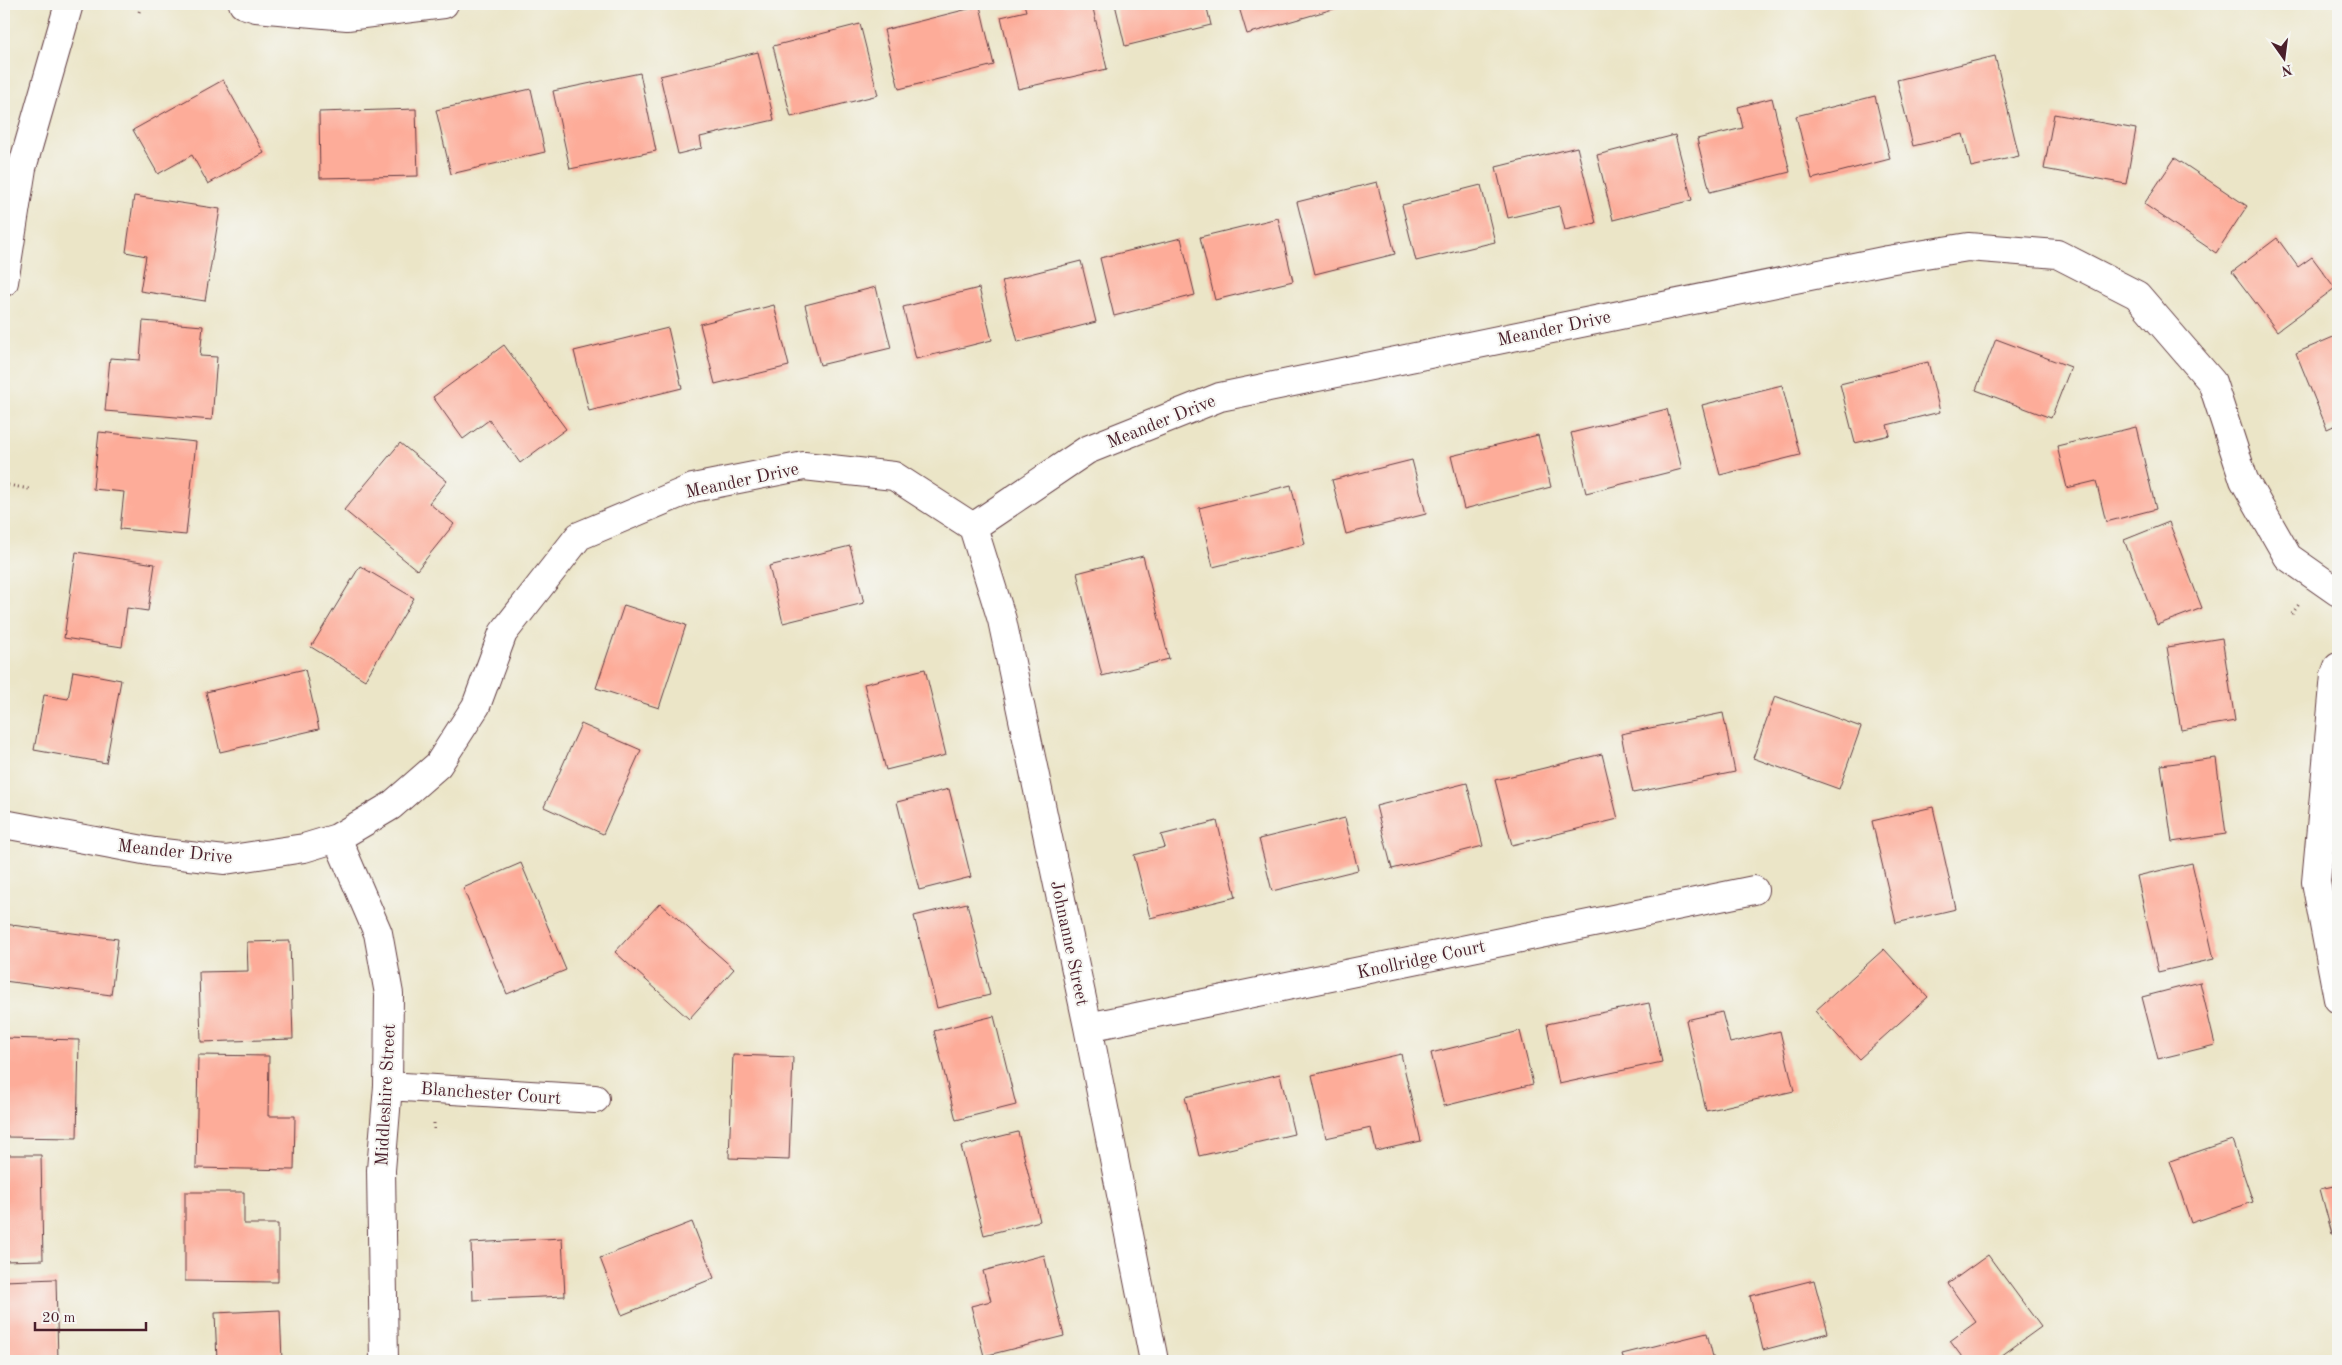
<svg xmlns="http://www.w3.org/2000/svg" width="2342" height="1365" font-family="'Old Standard TT',serif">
<rect width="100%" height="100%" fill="#f6f6f2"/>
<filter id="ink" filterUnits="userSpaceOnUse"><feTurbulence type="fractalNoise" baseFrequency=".02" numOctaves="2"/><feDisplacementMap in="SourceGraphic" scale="10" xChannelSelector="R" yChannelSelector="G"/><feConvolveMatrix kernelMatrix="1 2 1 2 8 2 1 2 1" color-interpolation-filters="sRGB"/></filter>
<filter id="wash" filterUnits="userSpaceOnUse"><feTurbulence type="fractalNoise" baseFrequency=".0096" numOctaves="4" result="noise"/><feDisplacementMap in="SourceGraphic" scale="20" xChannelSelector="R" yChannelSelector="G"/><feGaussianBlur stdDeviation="1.12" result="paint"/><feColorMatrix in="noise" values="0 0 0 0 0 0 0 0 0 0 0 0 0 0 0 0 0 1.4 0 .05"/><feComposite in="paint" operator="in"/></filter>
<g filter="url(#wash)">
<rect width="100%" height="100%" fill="#ebe5c7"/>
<g id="blocks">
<!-- building -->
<path fill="#fdac99" d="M1024 4H1092L1107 69 1018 89 1001 17 1026 11Z
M1115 4H1206L1211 25 1125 46Z
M1238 4H1339L1340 7 1247 34Z
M980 6 994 65 899 89 884 30Z
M860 24 878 95 791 117 773 46Z
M758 52 774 120 700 137 702 148 678 154 660 76Z
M1995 56 2019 156 1971 167 1963 134 1913 146 1897 80Z
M640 73 656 151 570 169 553 91Z
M223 80 264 153 208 184 192 155 158 174 133 130Z
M531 89 545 152 451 174 436 110Z
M1875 96 1890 159 1812 179 1796 116Z
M1772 98 1790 172 1710 192 1697 139 1743 128 1738 107Z
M416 109 418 176 320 178 319 112Z
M2054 114 2136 129 2126 184 2044 169Z
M1675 135 1692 200 1613 220 1597 155Z
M1577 147 1596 223 1565 230 1559 206 1508 218 1496 167Z
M2175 158 2247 206 2216 253 2144 204Z
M1377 182 1395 254 1315 274 1297 202Z
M1481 185 1495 242 1416 261 1402 205Z
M134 196 220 209 205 301 140 291 146 256 126 252Z
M1278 218 1293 281 1215 300 1200 237Z
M1181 238 1195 295 1114 316 1100 258Z
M2277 238 2298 267 2312 257 2335 288 2277 331 2232 272Z
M1081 261 1096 322 1018 342 1002 281Z
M876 287 891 348 820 365 805 305Z
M979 288 992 340 916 359 903 307Z
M774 305 789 366 715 384 700 324Z
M143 321 203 326 200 356 217 357 212 420 105 411 110 358 140 360Z
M668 328 682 388 589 411 574 351Z
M2338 335V424L2327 429 2296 353Z
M1996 339 2071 367 2051 418 1976 390Z
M504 345 566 429 520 463 489 420 463 439 433 397Z
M1928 362 1940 412 1887 425 1890 435 1855 443 1840 384Z
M1782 385 1800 455 1720 475 1702 405Z
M1667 409 1682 469 1586 493 1571 433Z
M2136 427 2156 509 2106 522 2096 481 2067 488 2057 446Z
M99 432 196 442 186 535 120 529 124 492 93 489Z
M1538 435 1551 487 1464 509 1451 456Z
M400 443 447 481 429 503 454 524 417 570 344 510Z
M1412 460 1426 514 1346 534 1332 480Z
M1291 485 1305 544 1213 567 1199 508Z
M2169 522 2202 608 2157 625 2124 540Z
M850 546 864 603 783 623 769 566Z
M76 552 155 564 148 611 127 608 122 647 64 638Z
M1143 556 1169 659 1102 676 1077 573Z
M360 566 414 598 365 680 311 647Z
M624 605 686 625 659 708 596 688Z
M2222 638 2235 721 2181 730 2167 647Z
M305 669 319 729 220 752 206 692Z
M925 669 946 755 886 770 864 684Z
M73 671 121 680 106 763 34 750 44 695 68 699Z
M1775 696 1861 727 1839 789 1753 758Z
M1723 713 1735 772 1633 793 1621 734Z
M581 724 641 750 603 834 544 807Z
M1602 754 1618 819 1512 845 1495 780Z
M2216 758 2226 834 2172 842 2161 765Z
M1467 783 1483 846 1392 869 1376 806Z
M949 789 971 877 919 890 897 802Z
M1933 807 1956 909 1896 923 1872 821Z
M1345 818 1358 870 1272 891 1259 839Z
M1217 821 1236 897 1150 918 1134 855 1165 847 1161 835Z
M521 863 566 970 507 994 463 888Z
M2192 863 2214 959 2158 972 2137 876Z
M660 903 734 969 689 1019 615 952Z
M967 903 990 995 937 1008 914 916Z
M4 924 118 939 111 995 4 981Z
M290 941 293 1039 201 1042 199 972 248 971 247 942Z
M1884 949 1928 997 1859 1059 1815 1011Z
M2200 982 2215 1045 2158 1059 2142 997Z
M1649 1003 1662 1062 1559 1084 1547 1024Z
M1722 1012 1730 1043 1780 1031 1794 1091 1706 1111 1686 1020Z
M994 1016 1016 1105 956 1120 934 1031Z
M1520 1031 1533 1084 1444 1106 1431 1053Z
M4 1038 79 1040 77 1138 4 1137Z
M1401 1054 1421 1141 1376 1151 1371 1128 1326 1138 1312 1075Z
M198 1055 269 1056 268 1116H295L294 1170 196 1168Z
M733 1055 793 1057 789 1160 729 1158Z
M1280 1074 1294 1134 1199 1156 1185 1097Z
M1018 1132 1040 1221 984 1235 961 1146Z
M2232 1140 2253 1202 2191 1223 2170 1161Z
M4 1155H41L43 1260 4 1261Z
M2338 1185V1233L2332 1234 2320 1189Z
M185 1192H244V1224H278V1282L185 1281Z
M692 1222 714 1278 622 1315 600 1258Z
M562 1238 565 1296 473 1300 471 1243Z
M1044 1255 1064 1336 984 1356 971 1306 991 1301 983 1271Z
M1988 1255 2041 1327 1994 1361H1965L1950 1341 1976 1322 1948 1284Z
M56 1279 58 1361H4V1281Z
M1814 1280 1828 1333 1763 1350 1750 1296Z
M280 1310 282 1361H217L215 1313Z
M1707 1333 1714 1361H1624L1622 1354Z"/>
</g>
</g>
<g filter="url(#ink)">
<use href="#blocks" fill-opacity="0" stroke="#623d42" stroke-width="1"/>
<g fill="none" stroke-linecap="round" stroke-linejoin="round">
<!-- minor casing -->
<g stroke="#623d42" stroke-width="30">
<path id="minor" d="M243 4 256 8 347 16 444 4
M973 527 1002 620 1088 1027 1154 1361
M2338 667 2335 675 2316 882 2338 999
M4 824 154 852 225 860 304 848 337 838 391 806 438 765 476 706 503 633 579 536 693 488 804 466 894 476 973 527 1087 450 1220 397 1888 260 1968 247 2057 254 2137 295 2212 382 2244 480 2288 557 2338 592
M337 838 378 933 389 994 388 1086 381 1170 384 1361
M1088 1027 1754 890
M388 1086 595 1099"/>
</g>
<!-- tertiary casing -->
<g stroke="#623d42" stroke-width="30">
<path id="tertiary" d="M4 282 22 168 69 4"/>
</g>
<!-- path -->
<path stroke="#623d42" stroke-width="3" stroke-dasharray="1 4" stroke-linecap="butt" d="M139 12 142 4
M8 485 29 489
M2292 614 2299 604
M434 1123V1132"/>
<!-- minor -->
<use href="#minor" stroke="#fff" stroke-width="28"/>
<!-- tertiary -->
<use href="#tertiary" stroke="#fff" stroke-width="28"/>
</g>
</g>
<g text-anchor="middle" stroke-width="4" stroke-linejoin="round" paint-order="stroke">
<!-- street labels -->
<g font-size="18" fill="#4a1f2b" stroke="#f6f6f2">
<text transform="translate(1554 328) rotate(-12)" y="6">Meander Drive</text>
<text transform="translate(1161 421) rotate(-22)" y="6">Meander Drive</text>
<text transform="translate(742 480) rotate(-12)" y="6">Meander Drive</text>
<text transform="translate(175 851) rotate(6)" y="6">Meander Drive</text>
<text transform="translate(1070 943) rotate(78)" y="6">Johnanne Street</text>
<text transform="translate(1421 959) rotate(-12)" y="6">Knollridge Court</text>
<text transform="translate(491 1093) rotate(4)" y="6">Blanchester Court</text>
<text transform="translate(385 1095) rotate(-87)" y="6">Middleshire Street</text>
</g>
</g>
<!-- margin -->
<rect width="2342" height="1365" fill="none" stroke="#f6f6f2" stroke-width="20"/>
<!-- north arrow -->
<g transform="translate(2284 58) rotate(166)" stroke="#f6f6f2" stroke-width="4" paint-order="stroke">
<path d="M0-4L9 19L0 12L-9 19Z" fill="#4a1f2b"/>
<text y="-8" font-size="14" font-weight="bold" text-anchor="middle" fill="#4a1f2b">N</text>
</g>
<!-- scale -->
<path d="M35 1322v8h111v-8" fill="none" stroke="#4a1f2b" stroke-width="2.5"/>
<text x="42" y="1322" font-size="15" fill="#4a1f2b" stroke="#f6f6f2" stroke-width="4" paint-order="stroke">20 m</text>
</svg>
